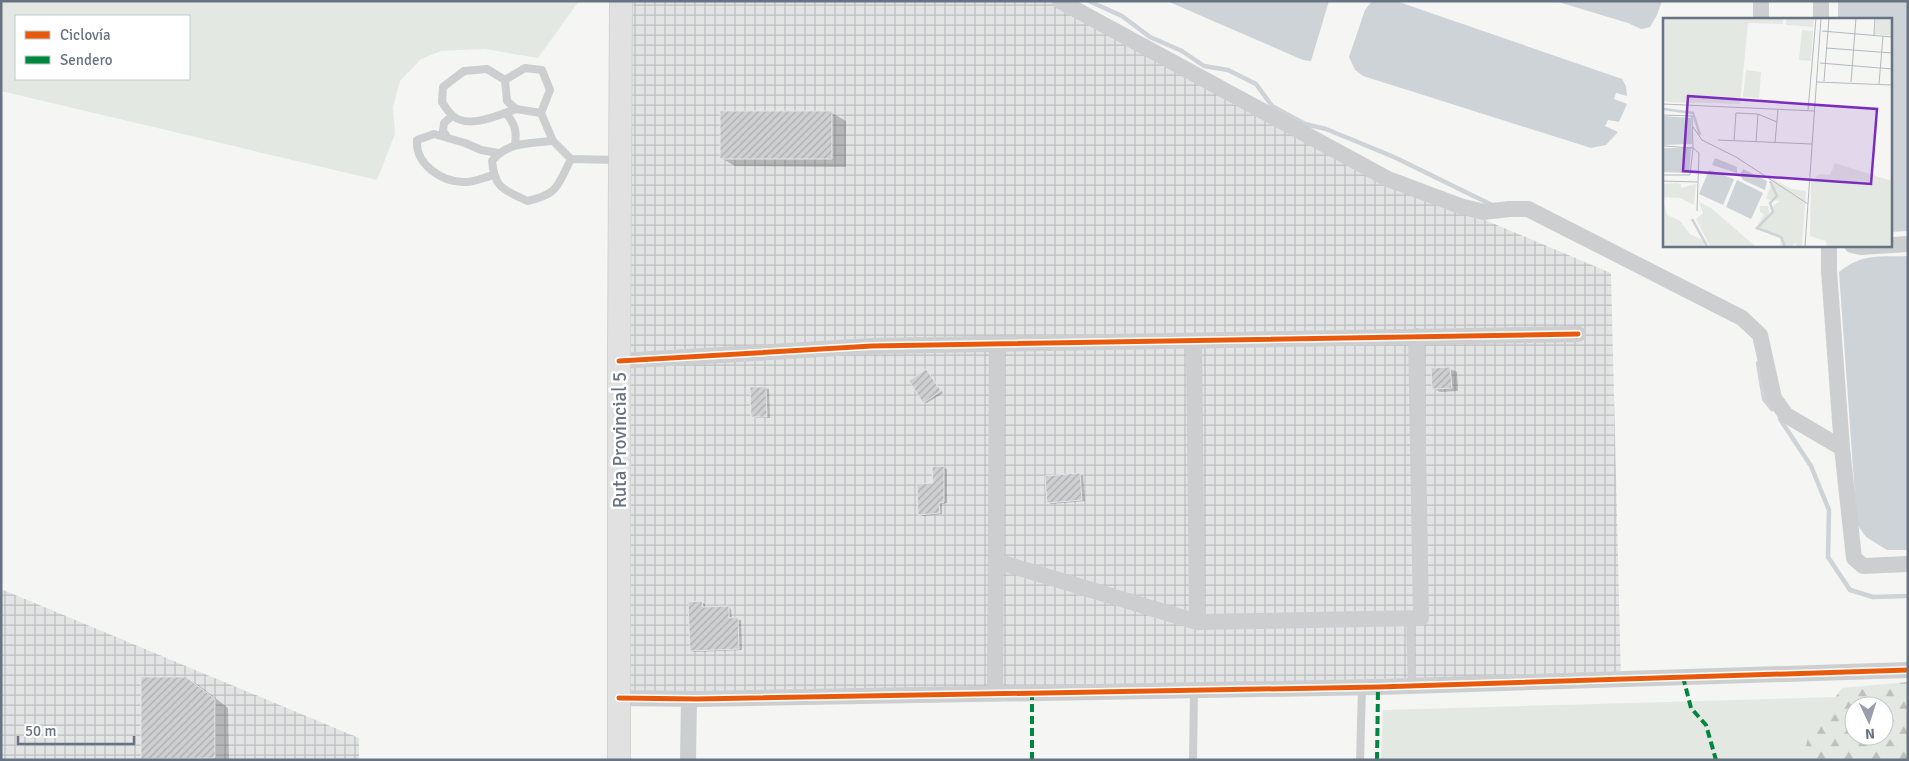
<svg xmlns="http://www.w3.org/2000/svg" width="1909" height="761" font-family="Signika,sans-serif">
<defs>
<pattern id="industrial-grid" width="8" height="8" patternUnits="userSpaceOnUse" patternTransform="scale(1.25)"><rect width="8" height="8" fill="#e3e5e5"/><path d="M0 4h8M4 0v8" fill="none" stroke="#bcbebf"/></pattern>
<pattern id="forest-firs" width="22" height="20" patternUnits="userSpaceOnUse" patternTransform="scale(1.25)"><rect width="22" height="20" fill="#e4e8e2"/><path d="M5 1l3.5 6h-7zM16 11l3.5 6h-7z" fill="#bdc0bd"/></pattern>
<pattern id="building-hatch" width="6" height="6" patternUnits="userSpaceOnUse" patternTransform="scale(1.25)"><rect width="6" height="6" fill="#cecfd0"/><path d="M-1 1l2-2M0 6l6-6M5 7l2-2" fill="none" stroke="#abacae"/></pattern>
</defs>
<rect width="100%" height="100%" fill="#f5f5f4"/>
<!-- industrial -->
<path fill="url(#industrial-grid)" d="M622 1H1060L1388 179 1611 273 1621 679 619 698Z
M1 589 359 738V760H1Z"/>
<!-- grass -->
<path fill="#e4e8e2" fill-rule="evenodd" d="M1 1H579L538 58 485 49 441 51 421 59 400 81 393 107 395 134 377 180 1 91ZM16 16H189V79H16Z
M1908 695V760H1381L1383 710ZM1854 706H1884V736H1854Z"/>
<!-- forest -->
<path fill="url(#forest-firs)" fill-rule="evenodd" d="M1908 682V760H1803L1809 733 1842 688ZM1854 706H1884V736H1854Z"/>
<!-- water -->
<path fill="#ced3d7" d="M1167 1H1329L1311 61 1303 60Z
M1372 1H1396L1622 79 1626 86 1627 96 1616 93 1614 99 1627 104 1619 122 1608 120 1605 126 1618 132 1606 145 1591 148 1363 76 1355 70 1349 57 1365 10Z
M1555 1H1662L1657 15 1650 27 1641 29 1628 23Z
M1838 1H1908V231L1890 232V19H1838Z
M1908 256V550H1887L1866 537 1857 524 1839 272C1862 253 1880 257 1908 256Z"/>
<!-- shadow -->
<path fill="#0003" d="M832 113 846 121V167L735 166 721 158Z
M1450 369 1457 372 1458 391 1440 392 1433 388Z
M926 371 943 393 927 403 924 402Z
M752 388H766L769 389 770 418H756L753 416Z
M944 468 947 469V503L942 504V514L923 516 920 514Z
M1080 475 1083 476 1085 501 1051 504 1048 502Z
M702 603 705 604V608L728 607 731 609 732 619 741 620 742 650 694 652 691 651Z
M186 678 200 686 228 708 229 760H145L142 758Z"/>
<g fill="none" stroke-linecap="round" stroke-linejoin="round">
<!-- stream -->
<path stroke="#ced3d7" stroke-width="4.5" d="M1089 1 1122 16 1150 37 1182 51 1204 66 1228 70 1256 84 1272 106 1305 124 1326 129 1394 157 1492 205
M1758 363 1764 399 1772 409
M1780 419 1811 466 1829 510 1828 557 1850 590 1873 597 1908 596"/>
</g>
<!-- building -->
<path fill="url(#building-hatch)" stroke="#e4e4e4" d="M720 111H832V159H720Z
M1450 367 1452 388 1432 389 1431 368Z
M926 369 941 391 923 403 909 381Z
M750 387H766L767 417H751Z
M944 466V502L939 503 940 513 918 515 917 484 933 483 932 467Z
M1080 473 1082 500 1047 503 1045 476Z
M702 601 703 607 729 606V618L738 617 739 649 690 651 688 602Z
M141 677H186L215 699V758L141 759Z"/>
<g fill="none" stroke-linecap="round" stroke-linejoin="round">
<!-- secondary casing -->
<g stroke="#d2d3d3" stroke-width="24">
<path id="secondary" d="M619 760V352L621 1"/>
</g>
<!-- service -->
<path stroke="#cdcecf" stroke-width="8" d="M505 80 487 69 464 71 443 87 442 102C445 106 448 112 452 115 467 130 499 115 516 109
M506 113C515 124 517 131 515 145
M541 113 516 109 507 101 505 80 525 68 542 70 550 90 541 113 553 141 571 159 618 160
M448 138 443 131 444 123 452 116
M553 141C530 143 507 142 492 161 495 189 503 189 527 201 559 194 557 186 571 159
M494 175C485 177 475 182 466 182 443 183 415 165 417 140L434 134 465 143 481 150 498 153
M1410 618 1412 686
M1193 760 1194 691
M1360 760 1362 688"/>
<!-- minor -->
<path stroke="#cdcecf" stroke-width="16" d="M1060 1 1388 179 1460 206 1484 212 1509 209H1528L1742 318 1760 335 1774 398 1786 415 1842 448
M1761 1V19
M1821 19V1
M1829 245V271L1842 448 1854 558 1863 566 1908 564
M1852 245 1861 247 1908 244
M1194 341 1197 622
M619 361 872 346 1578 334
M996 561 1197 622 1421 618 1416 336
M995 694 997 344
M619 698 697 699 1378 687 1908 670
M688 760 689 699"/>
<!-- secondary -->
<use href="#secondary" stroke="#e1e1e1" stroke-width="22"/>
<!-- quiet -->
<path stroke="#00873e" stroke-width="4" stroke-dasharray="8 4" stroke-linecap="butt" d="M1683 677 1691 708 1706 725 1716 760
M1032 760V693
M1377 760 1378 687"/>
<!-- cycleway casing -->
<g stroke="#fff" stroke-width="8">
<path id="cycleway" d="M619 361 872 346 1578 334
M619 698 697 699 1378 687 1908 670"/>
</g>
<!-- cycleway -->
<use href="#cycleway" stroke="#e8590c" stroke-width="5"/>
</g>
<g text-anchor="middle" stroke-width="5" stroke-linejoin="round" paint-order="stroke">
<!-- street labels -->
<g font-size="19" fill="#677282" stroke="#fff">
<text transform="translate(619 440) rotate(-90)" y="7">Ruta Provincial 5</text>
</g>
</g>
<!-- overview -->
<g transform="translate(1663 18)">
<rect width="229" height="229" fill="#f5f5f4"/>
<path d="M0 0H120V6L85 5 77 86 0 83ZM123 0H151L150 9 123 7ZM139 12 150 13 148 43 136 42ZM83 52 98 54 96 80 80 79ZM172 145 229 163V228H164L163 223 147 218 148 164 156 156 167 157ZM131 178 140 182 136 216 129 223 115 216 110 199 118 184ZM0 183 4 197 16 202 27 216 41 223 42 228H0ZM36 184 48 190 92 228H47L33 201 40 195Z" fill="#e4e8e2"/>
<path d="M43 32 45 39 38 41 37 46 46 41 38 53 33 49 32 34ZM8 37 22 42 27 58 4 57ZM19 66 20 73 25 66H36L38 71 31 85 3 84ZM110 161 128 171 143 173 139 228H133V225L129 228H117L118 219 94 210 101 196 97 194V188H105L107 198 111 187 117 183 103 181ZM121 185 127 197 136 204 135 217 125 219 122 210 117 215 120 199 112 198 122 194ZM14 165 18 166V170L33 166 31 187 17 180 0 179V166Z" fill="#e4e8e2" fill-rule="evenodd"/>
<path d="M213 0H229L228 18 212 16Z" fill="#e4e8e2"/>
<path d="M0 98 28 100 29 126 0 127ZM0 130H28L26 155 0 154ZM52 140 74 149V155L49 147ZM80 151 104 163 102 172 80 162 77 157ZM46 152 71 161 60 187 36 176ZM74 162 100 175 88 201 63 189Z" fill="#ced3d7"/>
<path fill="none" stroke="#ced3d7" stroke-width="2.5" d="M0 91 30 95 37 117M107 163 114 178 107 185 110 194 94 210 118 219 122 228M29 201 44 228"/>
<path fill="none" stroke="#b4b9bf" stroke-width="1" d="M159 13 229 19M211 17 212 0M163 30 229 35M157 45 229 51M161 63 166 0M154 64 229 67M188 64 193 0M216 66 220 18M0 86 152 93M145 92 153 0M0 97 29 98 30 130 36 135 34 193M30 109 39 122 73 139 145 186M55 122 149 126M71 123 73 95 95 96 114 104M93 124 95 96M112 125 115 91M0 128 30 130 27 157H0M0 163 34 164M142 228 158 0"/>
<path fill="#7b2cbf" fill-opacity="0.15" stroke="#7b2cbf" stroke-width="2.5" d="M25 78 214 91 208 166 20 153Z"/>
<rect width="229" height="229" fill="none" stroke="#677282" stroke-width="2.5"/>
</g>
<!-- border -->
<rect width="1909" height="761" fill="none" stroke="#677282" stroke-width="5"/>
<!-- legend -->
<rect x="15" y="15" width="175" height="65" fill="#ffffff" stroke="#c2c7cd"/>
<rect x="25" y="31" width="25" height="8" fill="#e8590c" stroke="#c2c7cd"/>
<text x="60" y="40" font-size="15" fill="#677282">Ciclovía</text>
<rect x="25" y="56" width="25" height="8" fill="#00873e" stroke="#c2c7cd"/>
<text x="60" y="65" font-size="15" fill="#677282">Sendero</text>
<!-- north arrow -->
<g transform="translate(1869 721) rotate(176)"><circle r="24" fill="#ffffff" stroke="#c2c7cd"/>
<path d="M0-4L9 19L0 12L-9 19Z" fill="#99a0aa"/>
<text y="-8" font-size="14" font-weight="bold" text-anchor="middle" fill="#677282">N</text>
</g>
<!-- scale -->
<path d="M18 736v8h116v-8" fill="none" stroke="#677282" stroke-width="2.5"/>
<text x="25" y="736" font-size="15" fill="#677282" stroke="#ffffff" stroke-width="4" paint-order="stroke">50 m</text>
</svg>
